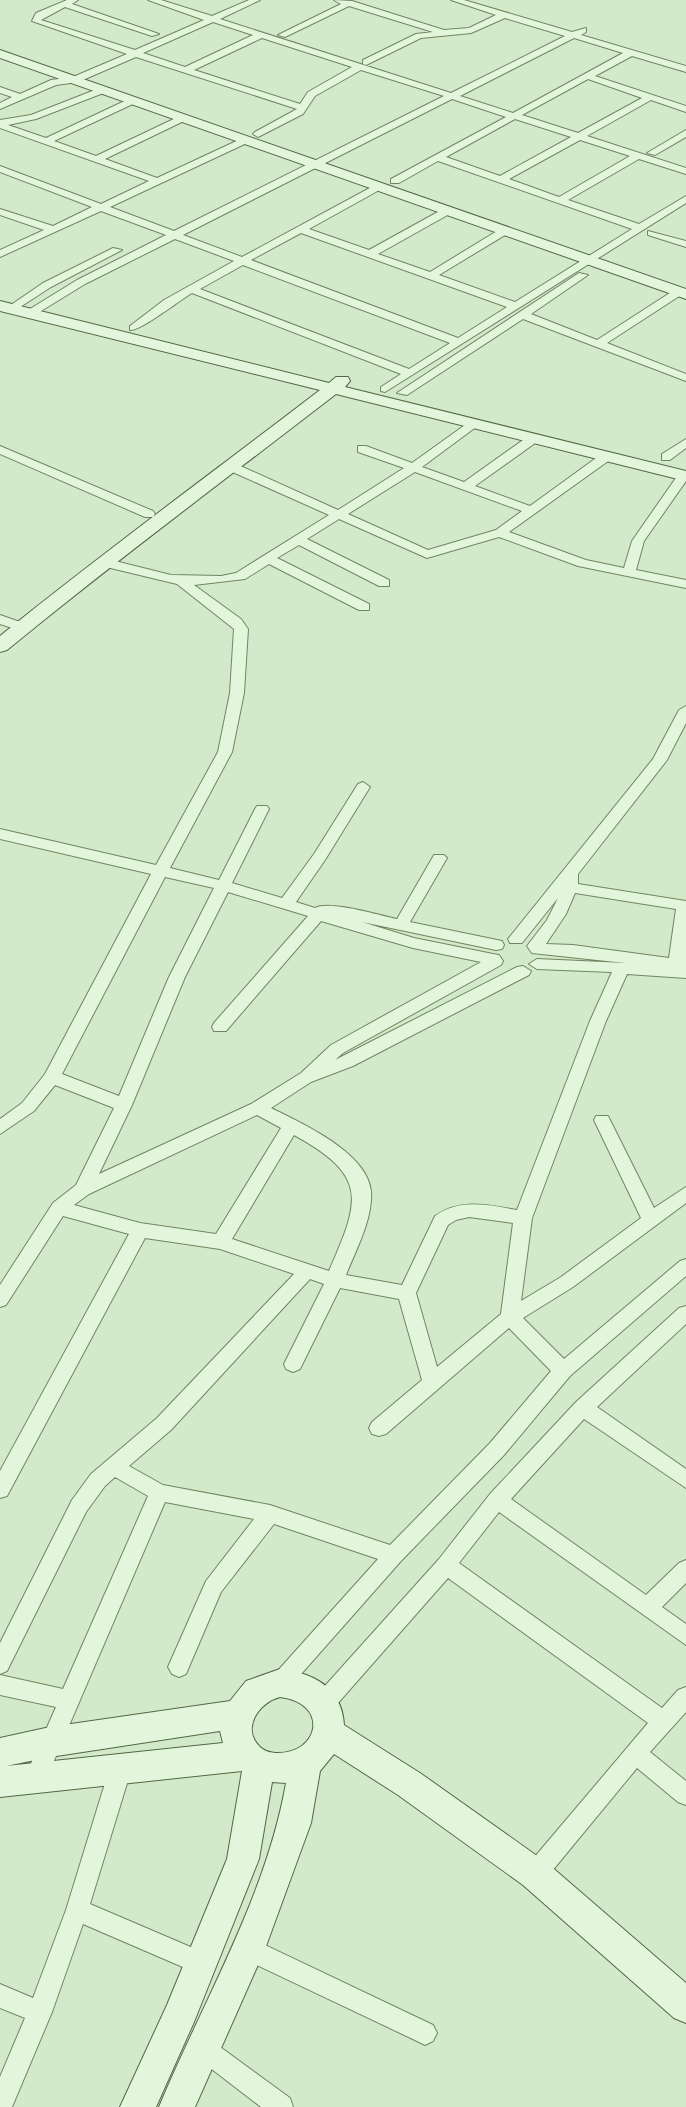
<svg xmlns="http://www.w3.org/2000/svg" width="686" height="2107" font-family="'Roboto Serif',serif">
<rect width="100%" height="100%" fill="#d3eaca"/>
<g fill="none" stroke-linecap="round" stroke-linejoin="round">
<!-- street casing -->
<g stroke="#718560" stroke-width="2">
<path id="street" d="M67 0H78L72 4 159 34 152 36 65 7 41 20 135 50 204 20 148 0H161L212 16 249 0H260L220 19 451 93 565 36 505 18 471 33 421 38 366 65 363 64V60L416 34 433 32 349 6 285 37 278 35 341 4 334 0 352 1 444 30 469 28 496 15 451 0H464L572 32 586 28V32L581 35 686 66V72L632 56 595 76 686 106V112L651 100 587 136 686 168V174L639 159 568 200 639 224 686 196V203L385 392 381 391V387L401 374 192 293C180 300 139 332 130 330V326L164 300 234 261 175 239 85 284 33 316H25V312L77 280 166 235 101 211 0 257V250L44 230 0 215V209L53 226 92 207 0 172V166L101 204 149 181 0 128V120L31 115 100 88H106V92L36 119 8 125 46 138 131 98H137V102L54 141 96 156 180 116H186V120L105 159 157 178 243 138H249V142L110 207 174 231 444 96 361 70 315 96 303 114 258 137 253 134 255 132 297 109 136 57 78 82 56 85 0 109V103L12 97 0 93V87L20 94 51 80 73 77 127 54 32 21 36 13ZM213 22 253 35 185 67 143 53ZM262 38 352 67 308 92 300 104 194 70ZM574 38 623 53 513 113 460 96ZM588 79 642 98 578 133 522 115ZM452 99 506 117 391 179V183H399L438 161 632 229 515 302 439 275 510 232V228H502L430 272 378 254 453 212V208H445L369 250 309 229 383 188V184L379 183 242 257 183 235ZM515 119 571 137 500 176 446 157ZM580 140 630 156 559 197 509 179ZM301 233 507 307 458 338 251 260ZM243 265 450 343 409 369 200 289Z
M686 130V137L655 155 647 153Z
M648 231 686 241V247L648 235Z
M113 248 122 250 51 287 14 311 5 309 43 283Z
M579 273 588 275 531 314 597 340 676 289H684V293L607 343 686 374V381L523 319 407 395 397 393Z
M472 420 478 424 476 427 422 467 464 482 530 435H538V441L475 486 530 506 603 453H611V459L509 532 586 560 624 568 632 541 680 472H686V481L644 541 636 570 686 580V588L578 566 499 537 427 558 339 519 307 539 389 580V586H379L299 545 277 558 369 604V610H359L269 564 245 579 194 585 241 619 248 629 244 693 232 752 170 868 219 880 255 809 257 806H267L269 809 232 883 282 898 314 854 358 784 363 782 370 787 325 860 296 902 315 908C329 900 378 915 397 919L434 855H444L447 858 410 922 502 941 504 945 502 949 496 950 362 922 414 938 493 954 499 955 503 961 501 965 343 1053 335 1060 517 967 523 966 531 971 529 975 353 1066 311 1082 271 1108C301 1123 367 1152 371 1191 373 1219 356 1250 346 1275L402 1285 435 1216C461 1198 488 1205 517 1210L590 1021 612 972 537 969 529 964 537 959 625 963 532 953 527 946 547 920 558 898 522 943H510L508 939 653 759 679 710 686 706V723L667 760 578 874V884L686 901V978L627 974 606 1021 532 1218 521 1301 561 1277 641 1218 594 1120 596 1116H608L654 1208 686 1187V1203L573 1287 523 1318 564 1359 680 1261 686 1259V1276L570 1376 504 1455 401 1561 287 1690 280 1693 273 1690 269 1683 273 1676 378 1559 274 1524 221 1592 186 1674 179 1677 172 1674 168 1667 206 1581 254 1519 165 1502 44 1784 36 1787 28 1784 25 1777 56 1707 0 1695V1675L63 1689 148 1496 115 1477 105 1486 86 1512 7 1671 0 1674V1643L72 1500 91 1474 157 1418 294 1274 220 1249 145 1238 7 1496 0 1498V1471L129 1234 63 1216 6 1305 0 1307V1285L53 1203 76 1185 114 1108 55 1085 34 1111 0 1134V1119L22 1103 45 1074 151 874 0 839V829L156 865 218 752 230 693 234 629 177 584 98 565V559L103 558 171 575 221 576 236 573 329 515 228 470V464H236L338 510 404 468 358 452V446H366L412 463ZM415 472 522 511 496 530 428 550 348 514ZM165 877 214 888 169 977 119 1096 62 1074ZM228 892 308 916 214 1023 212 1027 214 1031H226L321 921 413 948 481 962 331 1045 301 1073 251 1104 99 1174 132 1105 185 977ZM575 893 676 909 669 958 573 945 546 944 566 914ZM257 1115 281 1128 216 1234 140 1223 74 1205 89 1194ZM294 1135C369 1176 360 1200 329 1271L232 1239ZM469 1217 513 1223 501 1314 437 1367 416 1293 448 1225 456 1220ZM310 1279 324 1284 284 1364 286 1369 293 1372 300 1369 340 1288 399 1299 422 1380 372 1422 369 1428 372 1434 379 1436 386 1434 509 1328 551 1371 490 1443 390 1545 270 1505 163 1485 129 1466 171 1430Z
M686 439V448L670 460H662V454Z
M0 446 153 511 155 514 153 517H145L0 454Z
M0 615 29 625 31 628 24 632 0 624Z
M686 1306V1324L597 1407 686 1469V1488L584 1419 511 1499 646 1595 679 1563 686 1560V1583L662 1607 686 1624V1645L499 1512 459 1563 662 1708 678 1690 686 1687V1712L650 1752 686 1781V1805L678 1802 637 1768 543 1882 535 1885 527 1882 524 1874 527 1866 648 1723 448 1578 331 1711 323 1714 315 1711 312 1704 315 1697 439 1559 490 1494 576 1402 679 1308Z
M121 1757 129 1760 132 1767 90 1904 207 1954 211 1962 207 1970 199 1974 83 1924 52 2012 12 2107H0V2077L25 2018 0 2008V1984L33 1998 66 1910 110 1767 113 1760Z
M248 1937 433 2025 437 2033 433 2041 425 2045 417 2041 240 1957 236 1949 240 1941Z
M204 2037 212 2041 290 2098 293 2107H261L196 2057 192 2049 196 2041Z"/>
</g>
<!-- secondary casing -->
<g stroke="#546743" stroke-width="2">
<path id="secondary" d="M0 50 686 289V299L0 58Z
M0 301 329 383 336 377H348L350 381 345 387 686 471V481L336 394C226 479 114 562 7 650L0 652V636C104 552 213 472 320 390L0 311Z
M280 1669C314 1673 342 1688 344 1725L420 1773 547 1863 686 1983V2023L674 2018 523 1885 398 1795 334 1754 320 1771 311 1823 265 1949 195 2107H159C203 2001 266 1897 286 1783L272 1782 259 1859 194 2022 156 2107H120L167 2005 227 1859 242 1771 0 1797V1738L50 1727 230 1701 246 1681ZM280 1697C330 1703 320 1755 275 1753 268 1752 264 1751 259 1746 241 1727 260 1702 280 1697ZM220 1731 223 1743 6 1766 50 1757Z"/>
</g>
<!-- street -->
<use href="#street" fill="#e3f6dc" fill-rule="evenodd"/>
<!-- secondary -->
<use href="#secondary" fill="#e3f6dc" fill-rule="evenodd"/>
</g>
</svg>
